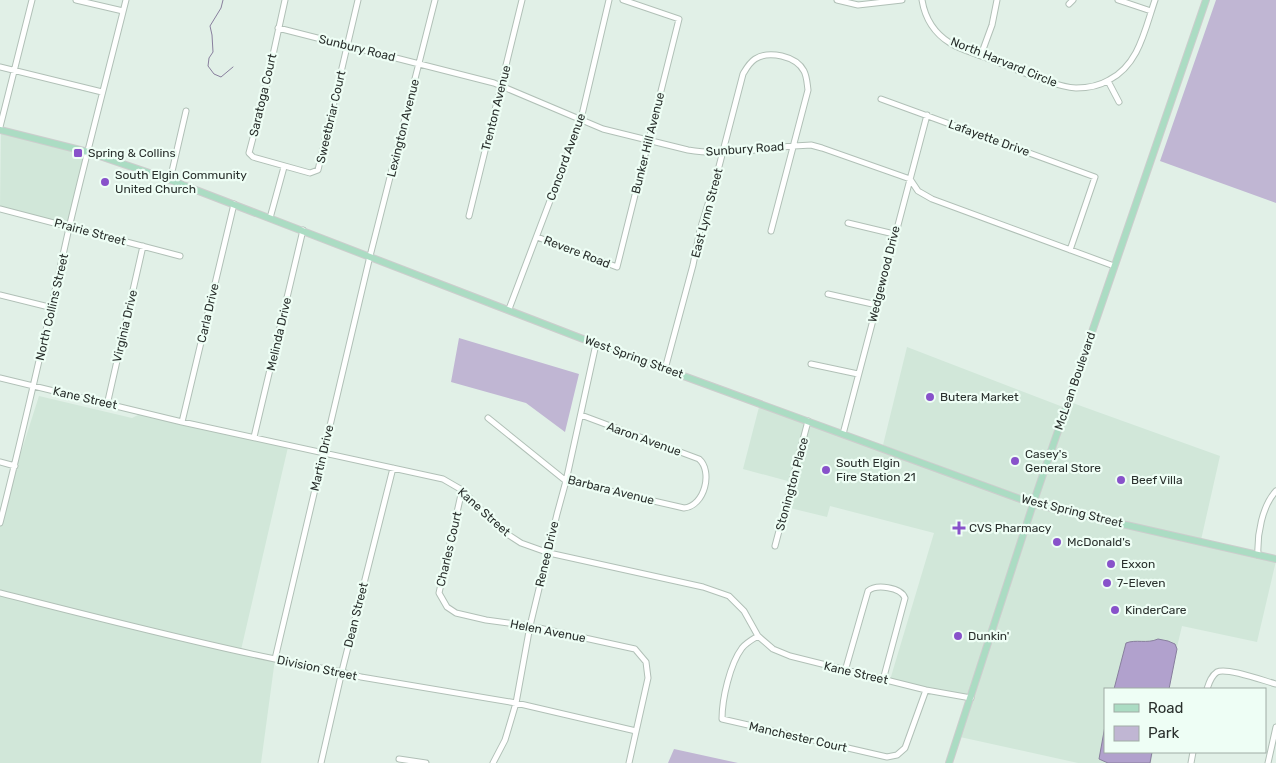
<svg xmlns="http://www.w3.org/2000/svg" width="1276" height="763" font-family="Rubik,sans-serif">
<rect width="100%" height="100%" fill="#e1f0e7"/>
<!-- built -->
<path fill="#d1e7d9" d="M1 131 87 153 69 225 0 208Z
M907 347 1063 407 1032 500 883 445Z
M39 396 132 418 142 413 288 447 241 650 275 659 261 763H0V518Z
M1070 402 1220 456 1201 540 1037 502Z
M759 407 1031 505 969 697 890 680 934 533 830 506 827 517 790 508 795 483 743 469Z
M1035 507 1276 561 1257 642 1182 626 1167 689H1105V752H1153L1151 763H1078L960 737Z"/>
<!-- green -->
<path fill="#c0b6d3" d="M1216 0H1276V203L1160 161Z
M459 338 579 374 565 432 526 403 451 382Z
M674 749 738 763H668Z"/>
<!-- water -->
<path fill="#b1a1cd" stroke="#887f9d" d="M1158 639 1168 641 1175 644 1177 649 1169 689H1114L1126 643C1136 639 1147 644 1158 639Z
M1105 726V752H1152L1150 763H1108L1099 759Z"/>
<g fill="none" stroke-linecap="round" stroke-linejoin="round">
<!-- stream -->
<path stroke="#887f9d" stroke-width="1" d="M223 0 221 8 210 26 212 35 213 52 209 58 208 66 214 74 221 77 233 67"/>
<!-- minor casing -->
<g stroke="#b1c0b7" stroke-width="7">
<path id="minor" d="M76 0 123 11
M285 0 264 96 249 153 253 157 310 173 318 170 358 0
M837 0 858 5 902 0
M922 0C925 18 934 33 950 43 961 50 977 54 989 59 1011 67 1054 87 1076 88 1087 88 1099 86 1109 80 1139 65 1145 29 1155 0
M1118 0 1151 11
M1069 4 1073 0
M278 28 494 83 603 129 688 150C728 157 771 146 811 145L822 148 910 179 918 191 932 199 1114 266
M981 55 992 25 997 0
M0 67 102 92
M1108 81 1119 102
M881 99 1095 177 1070 250
M0 127 32 0
M170 180 186 111
M0 209 180 256
M469 216 522 0
M270 218 284 167
M848 223 894 234
M537 237 617 267 679 19 623 0
M828 294 877 305
M0 295 53 308
M509 309 581 119 609 0
M811 364 858 374
M665 369 693 265 700 230 716 178 743 74C746 69 749 63 755 59 769 50 796 56 804 71 807 77 807 83 808 90L771 231
M0 378 182 422 443 479 462 490 501 530 521 543 549 553 703 587 729 596 744 611 758 636 773 649 790 656 926 690 971 698
M107 405 143 246
M488 418 566 481 684 508C705 506 713 471 699 459L581 415
M182 422 234 204
M843 434 927 115
M254 437 303 230
M0 462 15 466
M462 490 439 593 447 607 456 613 486 620 530 626 635 649 646 662 648 678 629 763
M0 523C25 425 47 327 69 228 87 152 107 76 126 0
M775 546 808 421
M1258 555C1257 535 1262 506 1276 491
M0 593C91 616 183 640 275 659 303 666 332 668 361 677L516 703 636 731
M758 636C753 639 746 643 742 648 730 664 722 699 722 719L887 757 897 755 905 748 926 690
M275 659 370 256 435 0
M845 671 868 591C876 584 901 587 905 598L883 680
M1207 689C1209 683 1211 676 1217 672 1227 667 1264 681 1276 684
M399 759 426 763
M321 763 342 671 393 468
M493 763 505 740 516 703 530 626 557 514 566 481 596 344
M1191 763 1193 752
M1268 763 1276 727"/>
</g>
<!-- major casing -->
<g stroke="#cccdcd" stroke-width="8">
<path id="major" d="M0 130 88 152 170 180 596 344 1034 504 1276 559
M949 763 1037 492 1206 0"/>
</g>
<!-- minor -->
<use href="#minor" stroke="#fff" stroke-width="5"/>
<!-- major -->
<use href="#major" stroke="#abdcc3" stroke-width="6"/>
</g>
<!-- markers -->
<g fill="#8852ca" stroke="#eefef5" stroke-width="2">
<rect x="73" y="148" width="10" height="10" rx="2.5"/>
<circle cx="105" cy="182" r="5"/>
<circle cx="930" cy="397" r="5"/>
<circle cx="1015" cy="461" r="5"/>
<circle cx="826" cy="470" r="5"/>
<circle cx="1121" cy="480" r="5"/>
<path d="M956.5 520.5h5v5h5v5h-5v5h-5v-5h-5v-5h5z"/>
<circle cx="1057" cy="542" r="5"/>
<circle cx="1111" cy="564" r="5"/>
<circle cx="1107" cy="583" r="5"/>
<circle cx="1115" cy="610" r="5"/>
<circle cx="958" cy="636" r="5"/>
</g>
<g text-anchor="middle" stroke-width="4.5" stroke-linejoin="round" paint-order="stroke">
<!-- street labels -->
<g font-size="12" fill="#2a302d" stroke="#eefef5">
<text transform="translate(357 48) rotate(14)" y="4">Sunbury Road</text>
<text transform="translate(1004 62) rotate(22)" y="4">North Harvard Circle</text>
<text transform="translate(263 95) rotate(-77)" y="4">Saratoga Court</text>
<text transform="translate(496 108) rotate(-76)" y="4">Trenton Avenue</text>
<text transform="translate(331 117) rotate(-77)" y="4">Sweetbriar Court</text>
<text transform="translate(403 128) rotate(-76)" y="4">Lexington Avenue</text>
<text transform="translate(989 138) rotate(20)" y="4">Lafayette Drive</text>
<text transform="translate(648 143) rotate(-76)" y="4">Bunker Hill Avenue</text>
<text transform="translate(745 149) rotate(-4)" y="4">Sunbury Road</text>
<text transform="translate(566 157) rotate(-70)" y="4">Concord Avenue</text>
<text transform="translate(707 213) rotate(-75)" y="4">East Lynn Street</text>
<text transform="translate(90 232) rotate(15)" y="4">Prairie Street</text>
<text transform="translate(577 252) rotate(21)" y="4">Revere Road</text>
<text transform="translate(884 274) rotate(-76)" y="4">Wedgewood Drive</text>
<text transform="translate(52 307) rotate(-77)" y="4">North Collins Street</text>
<text transform="translate(208 313) rotate(-77)" y="4">Carla Drive</text>
<text transform="translate(125 326) rotate(-77)" y="4">Virginia Drive</text>
<text transform="translate(279 334) rotate(-77)" y="4">Melinda Drive</text>
<text transform="translate(634 357) rotate(20)" y="4">West Spring Street</text>
<text transform="translate(1075 381) rotate(-71)" y="4">McLean Boulevard</text>
<text transform="translate(85 398) rotate(13)" y="4">Kane Street</text>
<text transform="translate(644 439) rotate(20)" y="4">Aaron Avenue</text>
<text transform="translate(322 458) rotate(-77)" y="4">Martin Drive</text>
<text transform="translate(792 484) rotate(-75)" y="4">Stonington Place</text>
<text transform="translate(611 490) rotate(14)" y="4">Barbara Avenue</text>
<text transform="translate(1072 511) rotate(14)" y="4">West Spring Street</text>
<text transform="translate(484 512) rotate(42)" y="4">Kane Street</text>
<text transform="translate(449 549) rotate(-77)" y="4">Charles Court</text>
<text transform="translate(547 554) rotate(-77)" y="4">Renee Drive</text>
<text transform="translate(356 615) rotate(-76)" y="4">Dean Street</text>
<text transform="translate(548 631) rotate(11)" y="4">Helen Avenue</text>
<text transform="translate(317 668) rotate(12)" y="4">Division Street</text>
<text transform="translate(856 673) rotate(13)" y="4">Kane Street</text>
<text transform="translate(798 737) rotate(13)" y="4">Manchester Court</text>
</g>
<!-- poi labels -->
<g font-size="12" fill="#2a302d" stroke="#eefef5" text-anchor="start">
<text x="88" y="157">Spring &amp; Collins</text>
<text x="115" y="179">South Elgin Community<tspan x="115" dy="14">United Church</tspan></text>
<text x="940" y="401">Butera Market</text>
<text x="1025" y="458">Casey's<tspan x="1025" dy="14">General Store</tspan></text>
<text x="836" y="467">South Elgin<tspan x="836" dy="14">Fire Station 21</tspan></text>
<text x="1131" y="484">Beef Villa</text>
<text x="969" y="532">CVS Pharmacy</text>
<text x="1067" y="546">McDonald's</text>
<text x="1121" y="568">Exxon</text>
<text x="1117" y="587">7-Eleven</text>
<text x="1125" y="614">KinderCare</text>
<text x="968" y="640">Dunkin'</text>
</g>
</g>
<!-- legend -->
<rect x="1104" y="688" width="162" height="65" fill="#eefef5" stroke="#a0aca5"/>
<rect x="1114" y="704" width="25" height="8" fill="#abdcc3" stroke="#a0aca5"/>
<text x="1148" y="713" font-size="15" fill="#2a302d">Road</text>
<rect x="1114" y="726" width="25" height="15" fill="#c0b6d3" stroke="#a0aca5"/>
<text x="1148" y="738" font-size="15" fill="#2a302d">Park</text>
</svg>
